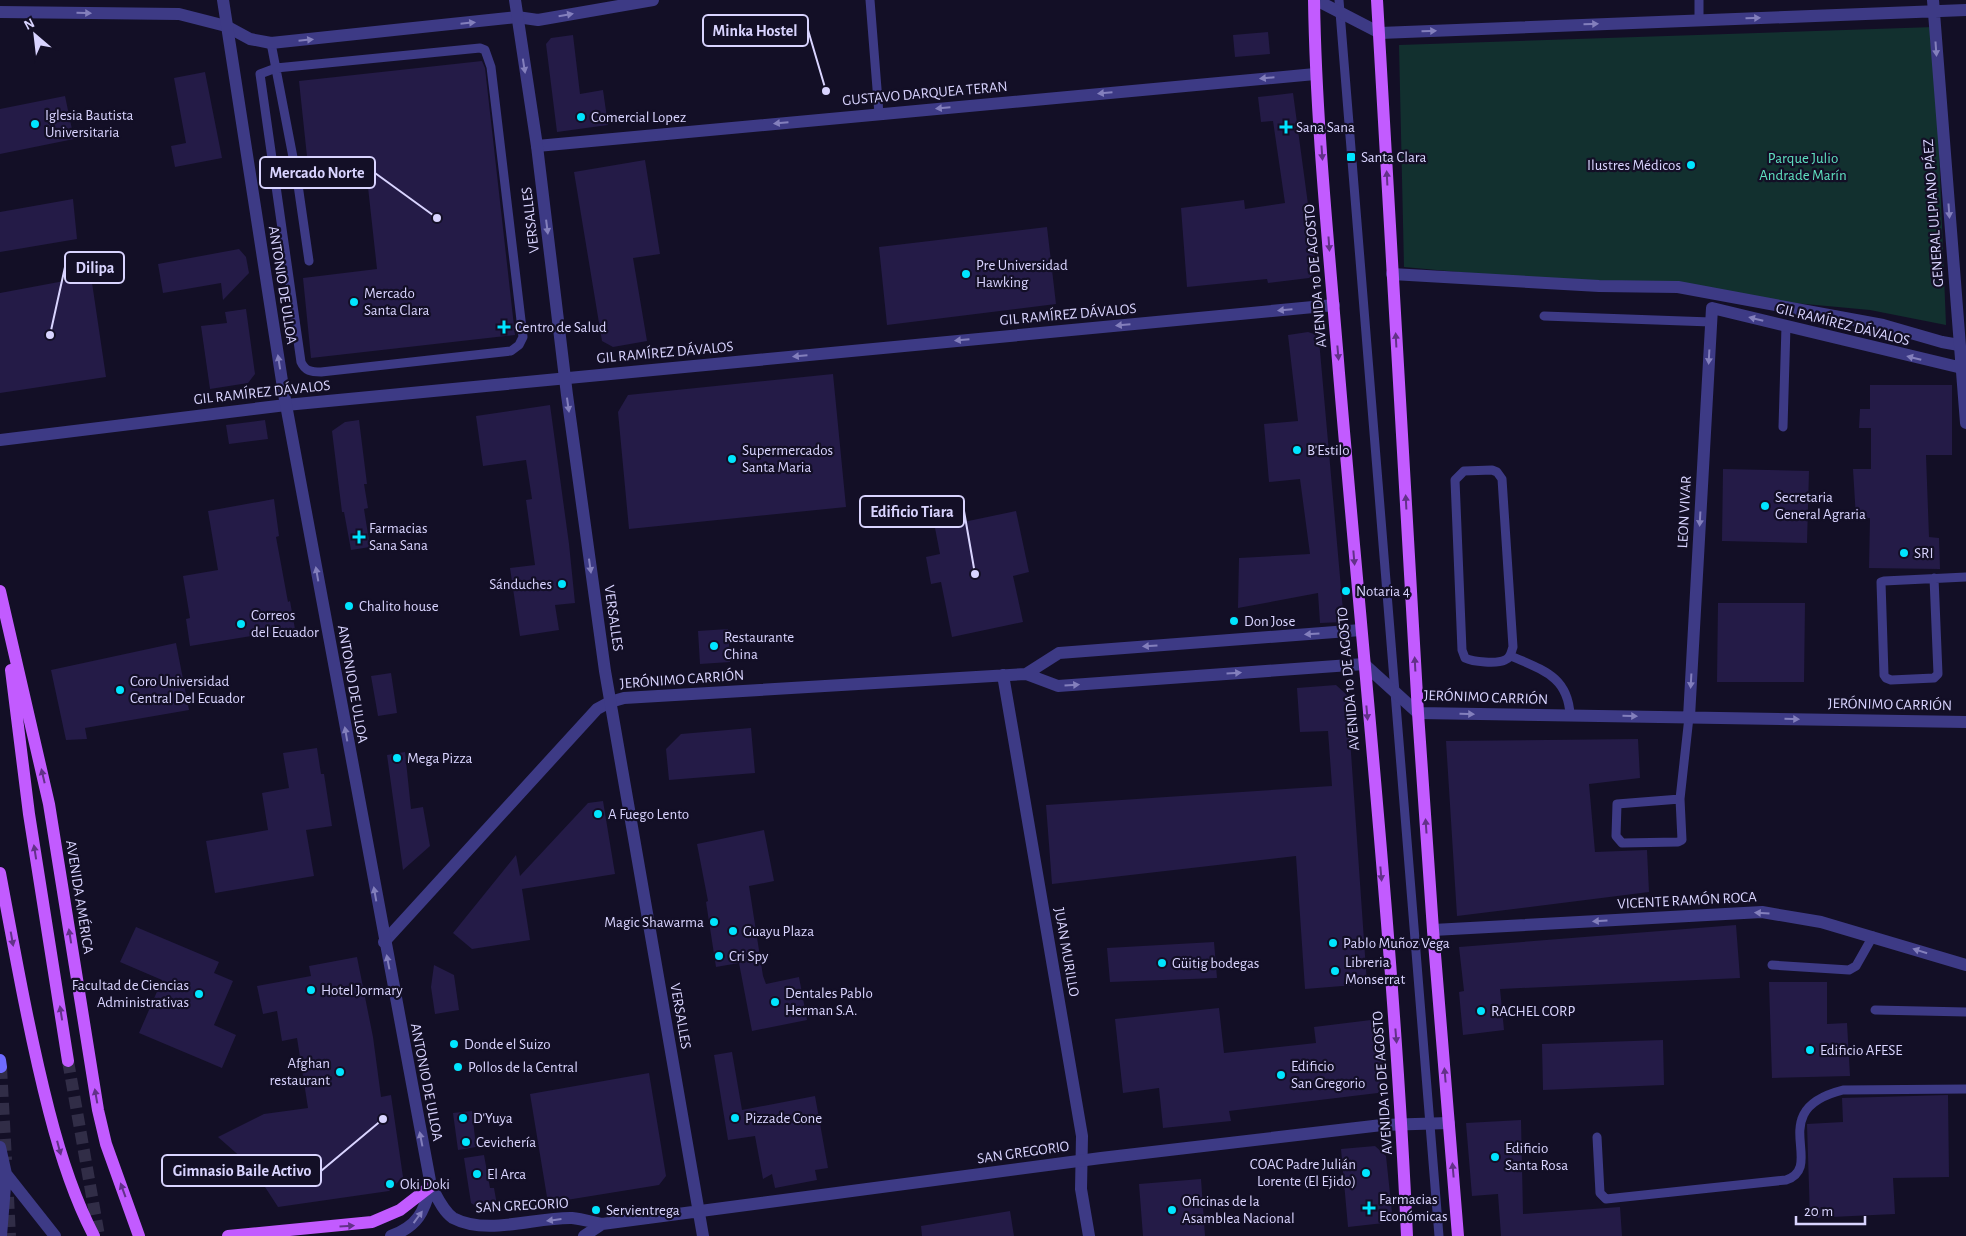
<svg xmlns="http://www.w3.org/2000/svg" width="1966" height="1236" font-family="'Alegreya Sans',sans-serif">
<rect width="100%" height="100%" fill="#130f26"/>
<!-- green -->
<path fill="#12302f" d="M1934 27 1946 325 1870 310 1404 267 1399 45Z"/>
<!-- building -->
<path fill="#241b47" d="M1268 32 1270 54 1235 57 1233 35Z
M573 35 580 94 603 90 608 125 557 132 546 44 551 38Z
M482 61 485 68 515 335 311 358 303 278 377 269 365 160 308 166 299 81Z
M205 72 222 158 175 167 171 146 186 143 174 78Z
M1293 93 1317 271 1309 278 1268 283 1267 279 1187 287 1181 208 1244 200 1245 209 1285 203 1273 121 1261 122 1258 97Z
M65 96 74 139 0 154V109Z
M645 160 660 254 633 258 647 341 613 347 602 341 574 172Z
M73 199 77 239 0 252V212Z
M1047 227 1056 304 887 325 879 247Z
M239 249 246 257 249 273 223 300 221 283 163 293 158 264Z
M91 276 106 377 0 393V293Z
M246 309 255 374 248 383 210 389 201 326 227 323 225 312Z
M1308 332 1314 334 1319 340 1344 622 1320 623 1318 593 1238 608 1239 558 1310 554 1300 479 1269 482 1264 424 1298 421 1288 335Z
M833 374 846 507 629 529 618 412 628 395Z
M1870 385H1952V455H1926L1929 537 1939 538 1940 569 1869 568 1870 518H1856L1853 469H1871V428H1859L1860 409H1870Z
M550 405 569 544 575 603 555 605 559 630 520 636 510 568 535 565 526 500 532 499 526 460 483 466 476 416Z
M265 420 268 439 229 444 226 425Z
M359 420 367 484H364L368 508 364 509 370 547 351 550 344 512H342L332 431 345 422Z
M1723 469 1809 471 1807 543 1722 541Z
M274 499 279 536 276 537 288 602 290 601 295 629 190 646 186 619 190 618 183 576 218 570 208 511Z
M1016 511 1029 572 1013 576 1023 622 952 637 941 582 931 584 926 557 940 554 935 528Z
M1718 603H1805L1804 682H1717Z
M728 629 730 662 700 664 698 631Z
M176 643 189 710 85 728 87 739 66 740 51 670Z
M391 673 397 713 378 716 371 676Z
M1336 685 1347 695 1367 984 1305 989 1296 856 1052 884 1046 805 1332 786 1328 731 1300 732 1297 688Z
M751 728 755 773 669 780 666 749 681 734Z
M1638 739 1640 778 1589 784 1595 852 1647 850 1649 892 1457 916 1446 741Z
M317 748 321 774H324L332 826 306 830 314 876 215 893 206 841 268 830 262 793 289 788 283 753Z
M405 752 411 809 423 807 430 846 403 870 387 755Z
M603 801 615 874 522 889 530 940 472 949 453 933 516 855 520 876 588 803Z
M764 830 774 881 749 886 763 976 766 984 799 977 807 1020 752 1031 739 963 716 967 706 902 708 901 697 844Z
M1736 925 1740 978 1500 989 1504 1030 1463 1035 1459 992 1464 991 1459 947Z
M136 927 219 962 214 973 233 981 214 1025 236 1035 222 1068 139 1033 162 980 120 962Z
M1214 942 1217 978 1110 982 1107 948Z
M357 957 373 1037 381 1097 391 1095 403 1177 389 1191 278 1207 252 1167 218 1137 264 1114 308 1108 297 1038 282 1041 277 1011 263 1014 257 986 311 976 309 966Z
M434 965 454 975 459 1010 435 1014 431 987Z
M1769 982H1827V1024L1847 1023 1850 1076 1772 1078Z
M1219 1008 1224 1053 1316 1043 1314 1027 1379 1019 1386 1092 1229 1111 1231 1121 1163 1128 1159 1088 1123 1093 1115 1019Z
M1663 1040 1664 1085 1543 1090 1542 1044Z
M732 1052 742 1110 815 1096 828 1168 815 1170 817 1180 775 1188 772 1174 763 1179 755 1136 728 1140 714 1055Z
M649 1073 666 1176 659 1185 548 1203 530 1094Z
M1948 1095 1949 1177 1893 1178 1895 1214 1810 1218 1807 1124 1843 1122 1842 1098Z
M472 1111 476 1147 458 1150 453 1113Z
M1521 1120 1523 1214 1620 1207 1622 1236H1501L1498 1194 1472 1196 1466 1123Z
M1375 1146 1386 1156 1393 1222 1348 1227 1341 1149Z
M484 1155 490 1188H494L497 1205 479 1208 471 1203 464 1158Z
M1201 1179 1205 1236H1143L1139 1184Z
M1010 1211 1014 1236H922L921 1226Z"/>
<g fill="none" stroke-linecap="round" stroke-linejoin="round">
<!-- secondary-tunnel -->
<path stroke="#312d47" stroke-width="12" stroke-dasharray="12 6" stroke-linecap="butt" d="M1 1067 6 1160
M8 1197 10 1236"/>
<!-- primary-tunnel -->
<path stroke="#312d47" stroke-width="12" stroke-dasharray="12 6" stroke-linecap="butt" d="M68 1061 99 1236"/>
<!-- service -->
<path stroke="#3d3a85" stroke-width="9" d="M870 0 879 114
M1339 0 1439 1236
M1699 20V0
M271 43 297 178 309 261
M480 48 485 50 491 67 523 337 519 345 511 351 321 372C311 372 305 371 301 362L260 74 276 68Z
M297 178 343 174
M1544 316 1711 322
M1783 427 1786 326
M1492 470 1497 472 1502 479 1513 647C1511 652 1511 658 1505 660 1497 664 1473 662 1465 658L1462 650 1455 480 1464 471Z
M1934 578 1938 674 1934 678 1891 680 1886 678 1884 675 1881 582 1884 581 1966 577
M1511 656C1542 670 1568 676 1570 715
M1680 799 1617 804 1616 836 1622 843 1678 842 1682 840 1680 799 1689 717
M1772 965 1849 970 1856 966 1873 936
M1875 1010 1966 1012
M1597 1137 1600 1193 1606 1199 1786 1180C1827 1166 1763 1110 1843 1090L1966 1089"/>
<!-- pedestrian -->
<path stroke="#3d3a85" stroke-width="12" d="M1392 274 1599 286 1678 287 1883 325 1942 342 1959 345
M0 1147 6 1174 1 1236
M6 1174 55 1236"/>
<!-- minor -->
<path stroke="#3d3a85" stroke-width="12" d="M1316 0 1380 33 1966 10
M1933 0 1966 423
M0 12 179 14 226 26 250 39 271 43 517 17 538 20 653 0
M537 146 1315 74
M0 440 286 405 1334 305
M1026 674 1059 653 1361 630
M1003 675 1082 1136 1081 1189 1089 1236
M1689 717 1712 308 1966 369
M1433 930 1762 912 1821 922 1966 965
M384 942 597 709 610 702 624 698 1026 674 1058 686 1364 664 1418 713 1966 722"/>
<!-- tertiary -->
<path stroke="#3d3a85" stroke-width="12" d="M223 0 284 394 431 1186C424 1212 418 1226 391 1236
M515 0 537 146 567 395 605 671 703 1236
M431 1186C437 1197 443 1211 453 1218 487 1236 535 1217 572 1218 582 1219 592 1222 602 1224L1101 1158 1382 1125 1449 1123
M584 1236 602 1224"/>
<!-- secondary -->
<path stroke="#6f6bff" stroke-width="12" d="M0 1060 1 1067"/>
<!-- primary -->
<path stroke="#c25bff" stroke-width="12" d="M1314 0C1316 125 1329 249 1339 373 1363 660 1394 948 1407 1236
M1377 0 1418 713 1433 930 1458 1236
M0 591 49 804 98 1110 106 1144 139 1236
M11 670 29 814 68 1061
M0 873C15 953 29 1033 49 1111 60 1154 73 1196 94 1236
M228 1236 372 1222 400 1210 431 1186"/>
</g>
<!-- one-way arrows -->
<defs><path id="oneway-solid" d="M-6-.8H1V-3.2L6.5 0L1 3.2V.8H-6Z" transform="scale(1.25)"/></defs>
<g fill="#837fbc">
<use href="#oneway-solid" transform="translate(84 13) rotate(1)"/>
<use href="#oneway-solid" transform="translate(566 15) rotate(-10)"/>
<use href="#oneway-solid" transform="translate(1753 18) rotate(-2)"/>
<use href="#oneway-solid" transform="translate(468 23) rotate(-6)"/>
<use href="#oneway-solid" transform="translate(1591 24) rotate(-2)"/>
<use href="#oneway-solid" transform="translate(1429 31) rotate(-2)"/>
<use href="#oneway-solid" transform="translate(306 40) rotate(-6)"/>
<use href="#oneway-solid" transform="translate(1936 49) rotate(86)"/>
<use href="#oneway-solid" transform="translate(524 66) rotate(81)"/>
<use href="#oneway-solid" transform="translate(1267 78) rotate(175)"/>
<use href="#oneway-solid" transform="translate(1105 93) rotate(175)"/>
<use href="#oneway-solid" transform="translate(943 108) rotate(175)"/>
<use href="#oneway-solid" transform="translate(781 123) rotate(175)"/>
<use href="#oneway-solid" transform="translate(1949 211) rotate(86)"/>
<use href="#oneway-solid" transform="translate(547 227) rotate(83)"/>
<use href="#oneway-solid" transform="translate(1285 310) rotate(175)"/>
<use href="#oneway-solid" transform="translate(1756 319) rotate(-166)"/>
<use href="#oneway-solid" transform="translate(1123 325) rotate(175)"/>
<use href="#oneway-solid" transform="translate(962 340) rotate(175)"/>
<use href="#oneway-solid" transform="translate(800 356) rotate(175)"/>
<use href="#oneway-solid" transform="translate(1709 357) rotate(93)"/>
<use href="#oneway-solid" transform="translate(1914 358) rotate(-166)"/>
<use href="#oneway-solid" transform="translate(279 362) rotate(-99)"/>
<use href="#oneway-solid" transform="translate(568 405) rotate(82)"/>
<use href="#oneway-solid" transform="translate(1700 519) rotate(93)"/>
<use href="#oneway-solid" transform="translate(590 566) rotate(82)"/>
<use href="#oneway-solid" transform="translate(317 574) rotate(-100)"/>
<use href="#oneway-solid" transform="translate(1312 634) rotate(176)"/>
<use href="#oneway-solid" transform="translate(1150 646) rotate(176)"/>
<use href="#oneway-solid" transform="translate(1234 673) rotate(-4)"/>
<use href="#oneway-solid" transform="translate(1691 681) rotate(93)"/>
<use href="#oneway-solid" transform="translate(1072 685) rotate(-4)"/>
<use href="#oneway-solid" transform="translate(1467 714) rotate(1)"/>
<use href="#oneway-solid" transform="translate(1630 716) rotate(1)"/>
<use href="#oneway-solid" transform="translate(1792 719) rotate(1)"/>
<use href="#oneway-solid" transform="translate(346 734) rotate(-100)"/>
<use href="#oneway-solid" transform="translate(375 894) rotate(-100)"/>
<use href="#oneway-solid" transform="translate(1762 913) rotate(-177)"/>
<use href="#oneway-solid" transform="translate(1600 921) rotate(177)"/>
<use href="#oneway-solid" transform="translate(1920 951) rotate(-162)"/>
<use href="#oneway-solid" transform="translate(388 962) rotate(-101)"/>
<use href="#oneway-solid" transform="translate(421 1139) rotate(-101)"/>
<use href="#oneway-solid" transform="translate(418 1217) rotate(-54)"/>
<use href="#oneway-solid" transform="translate(554 1220) rotate(173)"/>
</g>
<g fill="#623188">
<use href="#oneway-solid" transform="translate(1322 153) rotate(86)"/>
<use href="#oneway-solid" transform="translate(1387 178) rotate(-93)"/>
<use href="#oneway-solid" transform="translate(1329 244) rotate(86)"/>
<use href="#oneway-solid" transform="translate(1396 340) rotate(-93)"/>
<use href="#oneway-solid" transform="translate(1338 353) rotate(85)"/>
<use href="#oneway-solid" transform="translate(1406 502) rotate(-93)"/>
<use href="#oneway-solid" transform="translate(1354 558) rotate(85)"/>
<use href="#oneway-solid" transform="translate(1415 664) rotate(-93)"/>
<use href="#oneway-solid" transform="translate(1367 713) rotate(85)"/>
<use href="#oneway-solid" transform="translate(43 776) rotate(-103)"/>
<use href="#oneway-solid" transform="translate(1426 826) rotate(-94)"/>
<use href="#oneway-solid" transform="translate(35 852) rotate(-99)"/>
<use href="#oneway-solid" transform="translate(1381 874) rotate(85)"/>
<use href="#oneway-solid" transform="translate(70 936) rotate(-99)"/>
<use href="#oneway-solid" transform="translate(12 939) rotate(80)"/>
<use href="#oneway-solid" transform="translate(61 1013) rotate(-99)"/>
<use href="#oneway-solid" transform="translate(1396 1036) rotate(85)"/>
<use href="#oneway-solid" transform="translate(1445 1075) rotate(-95)"/>
<use href="#oneway-solid" transform="translate(96 1096) rotate(-100)"/>
<use href="#oneway-solid" transform="translate(59 1148) rotate(75)"/>
<use href="#oneway-solid" transform="translate(1453 1170) rotate(-95)"/>
<use href="#oneway-solid" transform="translate(123 1190) rotate(-110)"/>
<use href="#oneway-solid" transform="translate(347 1226) rotate(-4)"/>
</g>
<!-- markers -->
<g fill="#00e5ff" stroke="#130f26" stroke-width="2">
<circle cx="581" cy="117" r="5"/>
<circle cx="35" cy="124" r="5"/>
<path d="M1283.5 119.5h5v5h5v5h-5v5h-5v-5h-5v-5h5z"/>
<rect x="1346" y="152" width="10" height="10" rx="2.5"/>
<circle cx="1691" cy="165" r="5"/>
<circle cx="966" cy="274" r="5"/>
<circle cx="354" cy="302" r="5"/>
<path d="M501.5 319.5h5v5h5v5h-5v5h-5v-5h-5v-5h5z"/>
<circle cx="1297" cy="450" r="5"/>
<circle cx="732" cy="459" r="5"/>
<circle cx="1765" cy="506" r="5"/>
<path d="M356.5 529.5h5v5h5v5h-5v5h-5v-5h-5v-5h5z"/>
<circle cx="1904" cy="553" r="5"/>
<circle cx="562" cy="584" r="5"/>
<circle cx="1346" cy="591" r="5"/>
<circle cx="349" cy="606" r="5"/>
<circle cx="1234" cy="621" r="5"/>
<circle cx="241" cy="624" r="5"/>
<circle cx="714" cy="646" r="5"/>
<circle cx="120" cy="690" r="5"/>
<circle cx="397" cy="758" r="5"/>
<circle cx="598" cy="814" r="5"/>
<circle cx="714" cy="922" r="5"/>
<circle cx="733" cy="931" r="5"/>
<circle cx="1333" cy="943" r="5"/>
<circle cx="719" cy="956" r="5"/>
<circle cx="1162" cy="963" r="5"/>
<circle cx="1335" cy="971" r="5"/>
<circle cx="311" cy="990" r="5"/>
<circle cx="199" cy="994" r="5"/>
<circle cx="775" cy="1002" r="5"/>
<circle cx="1481" cy="1011" r="5"/>
<circle cx="454" cy="1044" r="5"/>
<circle cx="1810" cy="1050" r="5"/>
<circle cx="458" cy="1067" r="5"/>
<circle cx="340" cy="1072" r="5"/>
<circle cx="1281" cy="1075" r="5"/>
<circle cx="463" cy="1118" r="5"/>
<circle cx="735" cy="1118" r="5"/>
<circle cx="466" cy="1142" r="5"/>
<circle cx="1495" cy="1157" r="5"/>
<circle cx="1366" cy="1173" r="5"/>
<circle cx="477" cy="1174" r="5"/>
<circle cx="390" cy="1184" r="5"/>
<path d="M1366.5 1200.5h5v5h5v5h-5v5h-5v-5h-5v-5h5z"/>
<circle cx="596" cy="1210" r="5"/>
<circle cx="1172" cy="1210" r="5"/>
</g>
<g text-anchor="middle" stroke-width="4.5" stroke-linejoin="round" paint-order="stroke">
<!-- street labels -->
<g font-size="15" fill="#d9d4ff" stroke="#130f26">
<text transform="translate(925 93) rotate(-5)" y="5">GUSTAVO DARQUEA TERAN</text>
<text transform="translate(1933 213) rotate(-94)" y="5">GENERAL ULPIANO PÁEZ</text>
<text transform="translate(530 220) rotate(-97)" y="5">VERSALLES</text>
<text transform="translate(1315 276) rotate(-95)" y="5">AVENIDA 10 DE AGOSTO</text>
<text transform="translate(283 285) rotate(81)" y="5">ANTONIO DE ULLOA</text>
<text transform="translate(1068 314) rotate(-5)" y="5">GIL RAMÍREZ DÁVALOS</text>
<text transform="translate(1843 324) rotate(14)" y="5">GIL RAMÍREZ DÁVALOS</text>
<text transform="translate(665 352) rotate(-5)" y="5">GIL RAMÍREZ DÁVALOS</text>
<text transform="translate(262 392) rotate(-6)" y="5">GIL RAMÍREZ DÁVALOS</text>
<text transform="translate(1684 512) rotate(-87)" y="5">LEON VIVAR</text>
<text transform="translate(614 618) rotate(82)" y="5">VERSALLES</text>
<text transform="translate(682 679) rotate(-4)" y="5">JERÓNIMO CARRIÓN</text>
<text transform="translate(1348 679) rotate(-95)" y="5">AVENIDA 10 DE AGOSTO</text>
<text transform="translate(353 684) rotate(80)" y="5">ANTONIO DE ULLOA</text>
<text transform="translate(1486 697) rotate(2)" y="5">JERÓNIMO CARRIÓN</text>
<text transform="translate(1890 704) rotate(1)" y="5">JERÓNIMO CARRIÓN</text>
<text transform="translate(80 897) rotate(81)" y="5">AVENIDA AMÉRICA</text>
<text transform="translate(1687 900) rotate(-3)" y="5">VICENTE RAMÓN ROCA</text>
<text transform="translate(1067 952) rotate(80)" y="5">JUAN MURILLO</text>
<text transform="translate(681 1016) rotate(80)" y="5">VERSALLES</text>
<text transform="translate(427 1082) rotate(79)" y="5">ANTONIO DE ULLOA</text>
<text transform="translate(1382 1083) rotate(-94)" y="5">AVENIDA 10 DE AGOSTO</text>
<text transform="translate(1023 1152) rotate(-8)" y="5">SAN GREGORIO</text>
<text transform="translate(522 1205) rotate(-3)" y="5">SAN GREGORIO</text>
</g>
<!-- poi labels -->
<g font-size="15" fill="#d9d4ff" stroke="#130f26" text-anchor="start">
<text x="45" y="120">Iglesia Bautista<tspan x="45" dy="17">Universitaria</tspan></text>
<text x="591" y="122">Comercial Lopez</text>
<text x="1296" y="132">Sana Sana</text>
<text x="1361" y="162">Santa Clara</text>
<text x="1681" y="170" text-anchor="end">Ilustres Médicos</text>
<text x="976" y="270">Pre Universidad<tspan x="976" dy="17">Hawking</tspan></text>
<text x="364" y="298">Mercado<tspan x="364" dy="17">Santa Clara</tspan></text>
<text x="515" y="332">Centro de Salud</text>
<text x="742" y="455">Supermercados<tspan x="742" dy="17">Santa Maria</tspan></text>
<text x="1307" y="455">B'Estilo</text>
<text x="1775" y="502">Secretaria<tspan x="1775" dy="17">General Agraria</tspan></text>
<text x="369" y="533">Farmacias<tspan x="369" dy="17">Sana Sana</tspan></text>
<text x="1914" y="558">SRI</text>
<text x="552" y="589" text-anchor="end">Sánduches</text>
<text x="1356" y="596">Notaria 4</text>
<text x="359" y="611">Chalito house</text>
<text x="251" y="620">Correos<tspan x="251" dy="17">del Ecuador</tspan></text>
<text x="1244" y="626">Don Jose</text>
<text x="724" y="642">Restaurante<tspan x="724" dy="17">China</tspan></text>
<text x="130" y="686">Coro Universidad<tspan x="130" dy="17">Central Del Ecuador</tspan></text>
<text x="407" y="763">Mega Pizza</text>
<text x="608" y="819">A Fuego Lento</text>
<text x="704" y="927" text-anchor="end">Magic Shawarma</text>
<text x="743" y="936">Guayu Plaza</text>
<text x="1343" y="948">Pablo Muñoz Vega</text>
<text x="729" y="961">Cri Spy</text>
<text x="1345" y="967">Libreria<tspan x="1345" dy="17">Monserrat</tspan></text>
<text x="1172" y="968">Güitig bodegas</text>
<text x="189" y="990" text-anchor="end">Facultad de Ciencias<tspan x="189" dy="17">Administrativas</tspan></text>
<text x="321" y="995">Hotel Jormary</text>
<text x="785" y="998">Dentales Pablo<tspan x="785" dy="17">Herman S.A.</tspan></text>
<text x="1491" y="1016">RACHEL CORP</text>
<text x="464" y="1049">Donde el Suizo</text>
<text x="1820" y="1055">Edificio AFESE</text>
<text x="330" y="1068" text-anchor="end">Afghan<tspan x="330" dy="17">restaurant</tspan></text>
<text x="1291" y="1071">Edificio<tspan x="1291" dy="17">San Gregorio</tspan></text>
<text x="468" y="1072">Pollos de la Central</text>
<text x="473" y="1123">D'Yuya</text>
<text x="745" y="1123">Pizzade Cone</text>
<text x="476" y="1147">Cevichería</text>
<text x="1505" y="1153">Edificio<tspan x="1505" dy="17">Santa Rosa</tspan></text>
<text x="1356" y="1169" text-anchor="end">COAC Padre Julián<tspan x="1356" dy="17">Lorente (El Ejido)</tspan></text>
<text x="487" y="1179">El Arca</text>
<text x="400" y="1189">Oki Doki</text>
<text x="1379" y="1204">Farmacias<tspan x="1379" dy="17">Económicas</tspan></text>
<text x="1182" y="1206">Oficinas de la<tspan x="1182" dy="17">Asamblea Nacional</tspan></text>
<text x="606" y="1215">Servientrega</text>
</g>
<!-- park labels -->
<g font-size="15" fill="#5fe0c0" stroke="#130f26">
<text x="1803" y="163">Parque Julio<tspan x="1803" dy="17">Andrade Marín</tspan></text>
</g>
</g>
<!-- callouts -->
<path fill="none" stroke="#d9d4ff" stroke-width="2" d="M826 91L808 30M437 218L375 173M50 335L65 267M975 574L964 511M383 1119L321 1171"/>
<g fill="#d9d4ff" stroke="#130f26" stroke-width="2">
<circle cx="826" cy="91" r="5"/>
<circle cx="437" cy="218" r="5"/>
<circle cx="50" cy="335" r="5"/>
<circle cx="975" cy="574" r="5"/>
<circle cx="383" cy="1119" r="5"/>
</g>
<g fill="#130f26" stroke="#d9d4ff" stroke-width="2">
<rect x="703" y="15" width="105" height="31" rx="5"/>
<rect x="260" y="157" width="115" height="31" rx="5"/>
<rect x="65" y="252" width="59" height="31" rx="5"/>
<rect x="860" y="496" width="104" height="31" rx="5"/>
<rect x="162" y="1155" width="159" height="31" rx="5"/>
</g>
<g font-size="16" text-anchor="middle" font-weight="bold" fill="#d9d4ff">
<text x="755" y="36">Minka Hostel</text>
<text x="317" y="178">Mercado Norte</text>
<text x="95" y="273">Dilipa</text>
<text x="912" y="517">Edificio Tiara</text>
<text x="242" y="1176">Gimnasio Baile Activo</text>
</g>
<!-- north arrow -->
<g transform="translate(35 35) rotate(332)" stroke="#130f26" stroke-width="4" paint-order="stroke">
<path d="M0-4L9 19L0 12L-9 19Z" fill="#d9d4ff"/>
<text y="-8" font-size="14" font-weight="bold" text-anchor="middle" fill="#d9d4ff">N</text>
</g>
<!-- scale -->
<path d="M1796 1216v8h69v-8" fill="none" stroke="#d9d4ff" stroke-width="2.5"/>
<text x="1804" y="1216" font-size="15" fill="#d9d4ff" stroke="#130f26" stroke-width="4" paint-order="stroke">20 m</text>
</svg>
